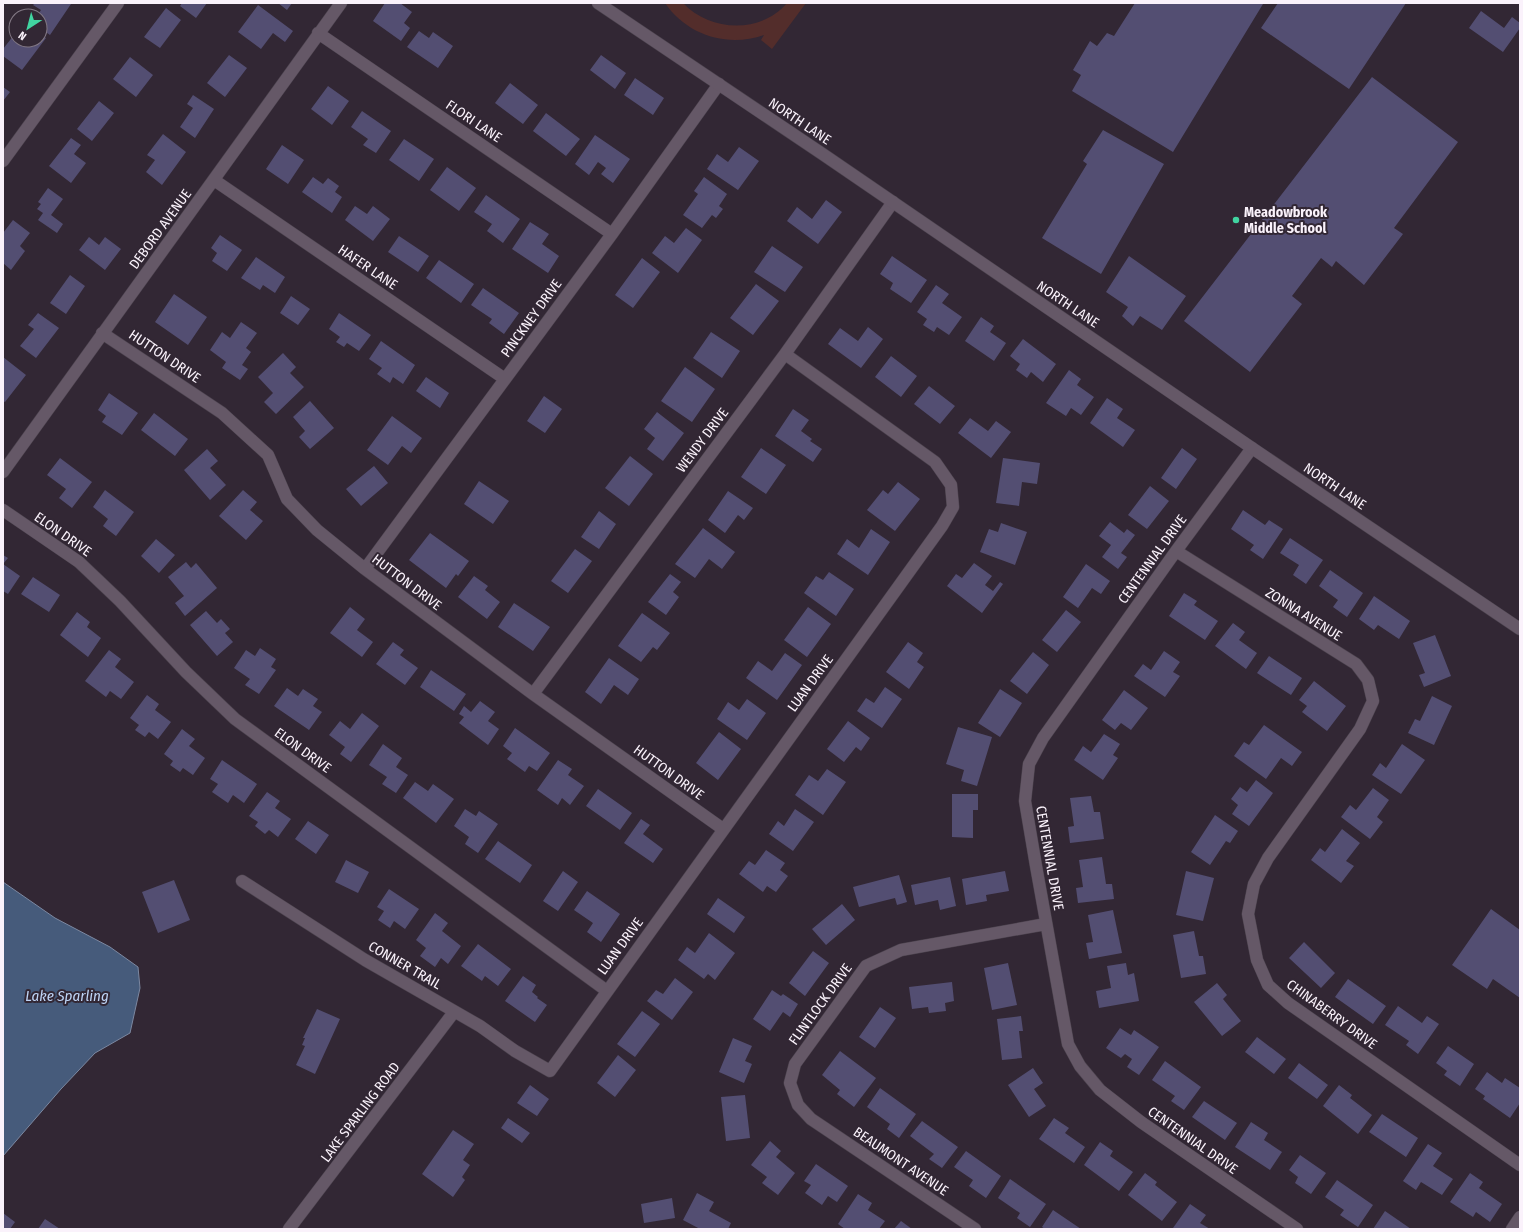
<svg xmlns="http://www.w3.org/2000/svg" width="1523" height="1232" font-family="'Fira Sans Condensed',sans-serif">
<rect width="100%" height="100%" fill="#322734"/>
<!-- green -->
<path fill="#532d2b" d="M665 3H683C710 32 761 34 787 3H806L772 49 761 40 764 35C727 48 687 35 665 3Z"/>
<!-- water -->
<path fill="#465b7b" stroke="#7c88a1" d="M3 882 55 918 110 947 138 967 140 988 130 1033 95 1053 61 1089 3 1156Z"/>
<!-- building -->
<path fill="#534e72" d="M35 3H69L71 4 50 35 40 28V16H37L41 10 33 5Z
M182 3H207L196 18 180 6Z
M278 3H292L287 10Z
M385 3H400L412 12 404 23 410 28 401 41 373 21Z
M1135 3 1263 4 1173 152 1072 91 1081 75 1073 70 1090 41 1097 46 1107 33 1114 36Z
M1278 3H1406L1349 89 1261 28Z
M258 5 293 31 285 42 273 33 261 49 238 32Z
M166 8 181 20 160 48 144 37Z
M1481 11 1504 28 1512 17 1520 23V28L1503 52 1469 28Z
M419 31 429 38 433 32 453 46 438 68 407 47Z
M40 34 46 38 22 70 3 56V49L14 35 16 36V40H40Z
M229 55 247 68 225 97 207 83Z
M601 55 626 73 615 89 590 70Z
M130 57 153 75 136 97 113 79Z
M1372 77 1458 142 1394 228 1403 234 1364 285 1336 261 1332 267 1321 258 1292 296 1302 304 1250 372 1184 321Z
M635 78 664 98 653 115 624 95Z
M510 83 538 105 523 124 495 103Z
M328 86 349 101 332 125 311 109Z
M3 87 10 92 3 101Z
M193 95 214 109 195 138 180 127 193 108 187 104Z
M99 101 114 113 92 141 77 129Z
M362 111 391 131 376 153 363 145 368 139 351 127Z
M546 113 580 139 566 156 533 131Z
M1103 130 1164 164 1101 274 1042 238 1087 164 1083 161Z
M163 134 186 152 162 185 146 172 155 160 147 155Z
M595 135 630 159 613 183 601 174 606 168 598 162 589 175 575 164Z
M71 138 81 145 74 154 86 163 71 183 49 166Z
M404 139 434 159 419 181 389 160Z
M282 145 304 160 288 184 266 169Z
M739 147 759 161 738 190 707 169 717 154 728 162Z
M447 167 476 188 459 211 430 190Z
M313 177 323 184 328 178 339 186 335 192 342 197 332 213 302 192Z
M704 177 727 194 719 206 723 209 716 218 712 215 702 228 683 215 698 194 694 191Z
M48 188 63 199 51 215 63 224 57 233 38 220 43 213 37 209 41 204 38 202Z
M486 195 520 219 503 243 487 231 492 224 474 212Z
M826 200 842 212 818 244 787 221 797 207 812 219Z
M355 206 367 214 373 206 390 219 373 241 345 220Z
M13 220 30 233 20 246 25 251 11 270 3 263V233Z
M530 222 549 234 542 244 559 256 548 273 512 249Z
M686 228 702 240 678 273 652 253 665 236 674 243Z
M220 235 242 250 227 271 212 261 217 253 211 248Z
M399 236 429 256 418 272 388 252Z
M89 237 99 245 105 237 121 249 105 270 79 250Z
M772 246 803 267 785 292 754 272Z
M892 256 927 280 911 303 890 289 893 283 880 274Z
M1129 256 1186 296 1162 330 1140 316 1133 326 1122 316 1128 307 1106 292Z
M256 257 285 277 275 293 263 285 260 290 241 278Z
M642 258 660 272 633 308 615 295Z
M439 260 474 284 461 303 426 278Z
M70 275 85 286 66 314 50 303Z
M756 284 779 301 753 335 730 318Z
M936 285 949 294 942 303 962 317 949 335 937 327 934 332 923 325 927 319 917 312Z
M483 288 519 313 504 334 489 323 492 319 471 305Z
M174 294 207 317 188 345 155 322Z
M291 296 310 309 298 325 280 313Z
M38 313 59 328 36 358 20 346 34 329 28 325Z
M339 313 371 335 359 351 347 343 344 347 336 342 340 337 329 329Z
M981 317 994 326 990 332 1006 343 994 361 965 341Z
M241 322 257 333 246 348 251 352 242 365 248 369 240 380 222 368 226 362 210 350 222 332 230 338Z
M868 327 883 339 861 368 828 344 840 328 858 341Z
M711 332 740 351 722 378 693 358Z
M1023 339 1056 364 1043 382 1031 372 1027 378 1016 370 1020 364 1010 356Z
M381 341 415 365 403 384 393 377 390 383 377 374 382 368 369 359Z
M283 353 296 367 290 373 304 387 276 414 264 402 273 393 258 377Z
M891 356 917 376 901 397 875 377Z
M3 357 26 375 5 402 3 401Z
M685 367 715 389 692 422 661 401Z
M1069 370 1081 379 1077 385 1094 397 1081 415 1071 408 1066 416 1046 403Z
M426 377 449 393 440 408 416 391Z
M929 386 955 406 940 424 914 404Z
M109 393 138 413 122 435 102 422 106 416 98 410Z
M544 396 562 409 545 433 527 421Z
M1107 398 1123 409 1117 418 1135 430 1123 447 1090 423Z
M310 401 334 428 310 449 299 437 305 431 293 417Z
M793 409 809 420 801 431 812 439 810 441 822 449 813 462 775 436Z
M657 412 684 433 663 461 647 449 655 438 644 429Z
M154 413 188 439 175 456 141 430Z
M392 416 422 438 411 453 402 446 388 465 367 450Z
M970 418 988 431 996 421 1011 432 991 458 958 433Z
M761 448 786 465 766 494 741 477Z
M1182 448 1197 459 1176 489 1161 478Z
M207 449 218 461 210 468 226 485 210 500 184 470Z
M630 456 653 474 629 506 605 488Z
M60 458 92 482 72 508 59 498 66 489 47 475Z
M1003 458 1040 463 1037 484 1022 482 1019 506 996 503Z
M374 466 388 483 361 506 346 489Z
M479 481 509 501 493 524 464 504Z
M898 482 920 499 895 531 867 510 883 490 888 494Z
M1150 486 1169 501 1147 529 1128 515Z
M105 490 134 512 116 536 103 526 108 519 93 507Z
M243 490 257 502 250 510 263 521 246 540 219 516Z
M728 491 753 508 744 520 738 515 725 533 708 520Z
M1243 510 1265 525 1269 520 1283 529 1263 559 1250 550 1254 545 1231 529Z
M599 511 616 524 599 549 581 537Z
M1110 522 1124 533 1127 529 1135 535 1121 553 1127 557 1118 569 1102 557 1111 545 1099 536Z
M1001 523 1027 532 1015 565 980 552 989 529 998 532Z
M703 528 735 552 722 569 709 559 695 578 675 564Z
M871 529 890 542 868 575 837 554 847 539 859 548Z
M430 533 469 561 458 576 456 574 446 588 409 560Z
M1290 538 1323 560 1306 584 1293 575 1299 565 1280 553Z
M156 539 175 555 159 573 141 556Z
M575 549 592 561 568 593 551 581Z
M3 555 8 558 3 564 20 576 8 594 3 591Z
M186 562 191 568 196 563 217 588 185 616 175 603 184 596 168 577Z
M974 563 992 576 985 585 993 591 1000 582 1003 584 982 613 947 586 956 574 962 578Z
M1086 564 1110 581 1101 594 1092 588 1078 608 1063 597Z
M1330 570 1363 593 1347 617 1333 607 1338 600 1319 586Z
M829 572 854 589 836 616 804 593 816 576 823 580Z
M670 574 681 582 673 592 679 597 666 615 648 602Z
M474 576 488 586 485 590 500 602 487 619 458 597Z
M33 577 60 595 49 612 21 594Z
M1184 593 1197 601 1194 605 1218 621 1205 640 1169 616Z
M1374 596 1410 621 1399 639 1378 625 1374 630 1359 619Z
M514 603 550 627 533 651 498 627Z
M350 607 365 619 357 630 373 642 362 657 330 633Z
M808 607 831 624 807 657 784 640Z
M1066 610 1081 622 1057 652 1042 640Z
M206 611 217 623 221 619 230 629 225 633 233 642 217 656 190 625Z
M77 612 90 622 87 627 101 638 88 657 60 635Z
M642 613 670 633 657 650 653 647 641 662 618 646Z
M1233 623 1245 632 1239 640 1257 653 1246 669 1215 646Z
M1435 635 1451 676 1424 687 1419 675 1425 673 1413 643Z
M393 642 404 650 400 655 418 668 405 685 376 664Z
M908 642 923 653 917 662 924 667 909 689 886 672Z
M260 648 276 659 271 667 276 670 259 694 245 685 250 679 234 668 246 650 255 656Z
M109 650 121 659 115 667 134 682 121 699 110 691 106 697 85 681Z
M1164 651 1180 662 1173 672 1180 676 1165 697 1134 676 1143 664 1151 670Z
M1033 652 1049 665 1027 694 1010 681Z
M785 653 802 665 777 700 746 678 758 661 772 671Z
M1269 656 1302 678 1291 695 1257 673Z
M609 658 639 679 628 695 614 685 601 704 585 692Z
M431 670 466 694 454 711 420 687Z
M1314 681 1346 706 1327 731 1302 712 1307 706 1299 700Z
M885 687 902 699 882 728 857 711 866 698 874 703Z
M287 688 298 696 303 689 318 699 313 706 322 712 309 730 274 706Z
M1000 689 1022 703 1000 737 978 723Z
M1124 690 1148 708 1131 730 1121 723 1115 730 1102 720Z
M147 695 159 704 155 710 171 722 158 739 149 732 145 737 135 730 139 725 130 718Z
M1432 696 1452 706 1434 745 1408 733 1415 719 1420 721Z
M747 699 766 713 747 740 717 719 728 702 739 710Z
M480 701 495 712 488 721 499 729 488 745 459 723 464 717 459 714 464 706 471 712Z
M362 713 379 726 351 762 340 754 345 747 329 735 340 721 350 729Z
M848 721 870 738 861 751 856 747 844 762 827 749Z
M1264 725 1302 752 1292 766 1281 758 1266 779 1234 756 1244 742 1249 745Z
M958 727 992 737 977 786 961 781 964 770 946 764Z
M515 728 550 753 537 771 529 766 525 772 507 759 512 753 503 746Z
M182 729 195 739 189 746 205 758 193 775 183 768 180 772 170 765 173 761 164 754Z
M719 732 741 749 718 780 696 763Z
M1104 734 1120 744 1113 755 1118 758 1103 780 1074 760 1083 746 1091 752Z
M383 744 402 758 396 767 408 775 396 793 382 784 387 777 369 765Z
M1402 744 1425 760 1401 794 1372 775 1380 763 1386 768Z
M222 760 257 784 244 803 233 795 228 803 212 792 218 784 210 779Z
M558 760 572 769 568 775 584 786 570 805 562 798 558 805 537 790Z
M827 769 846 782 823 815 795 795 809 775 818 781Z
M1256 780 1273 793 1249 826 1232 814 1238 805 1231 799 1240 787 1247 792Z
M415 782 428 791 433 784 454 799 436 823 403 798Z
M1373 788 1389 800 1377 817 1383 822 1370 839 1341 817 1350 805 1356 810Z
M598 789 632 813 620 830 586 806Z
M267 792 280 801 275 808 291 819 278 837 269 830 265 834 255 826 258 822 249 816Z
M952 794H978V810H973V838L952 837Z
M1091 796 1094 812H1100L1104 839 1070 843 1068 827 1074 826 1070 798Z
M465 809 476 816 479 811 498 824 478 853 465 844 469 837 454 826Z
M795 809 814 822 793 851 769 834 778 821 784 826Z
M1215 815 1238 831 1230 843 1226 841 1210 865 1191 852Z
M641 819 650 825 643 834 663 849 653 863 624 843Z
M308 821 329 835 316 854 295 839Z
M1342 829 1360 843 1346 861 1354 866 1341 883 1311 860 1320 848 1325 852Z
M498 841 532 865 520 883 485 859Z
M766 850 785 863 780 870 788 876 776 892 767 886 763 892 739 874 749 861 755 865Z
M1102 857 1106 884H1112L1114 899 1078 903 1076 888 1083 887 1079 860Z
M346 860 369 872 358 893 335 882Z
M563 871 578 882 558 911 543 901Z
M1005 871 1009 891 986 895 987 901 966 905 962 879Z
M1186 871 1214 878 1203 921 1176 915Z
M899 875 907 902 897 905 895 898 859 907 853 887Z
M950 877 956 906 940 910 938 900 915 905 911 885Z
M174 880 190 920 158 933 142 892Z
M389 889 419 909 405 929 394 921 390 928 378 920 384 911 377 907Z
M587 891 620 914 601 942 587 932 593 923 574 910Z
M718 898 745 917 734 933 707 914Z
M842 904 855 920 826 945 812 929Z
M1491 909 1520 930V998L1493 979 1487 989 1452 965Z
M1113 910 1122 953 1089 959 1086 943 1093 942 1088 915Z
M435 913 448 923 442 931 461 946 448 964 441 958 435 967 420 956 426 948 416 940Z
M1194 931 1199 956H1203L1206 974 1181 978 1173 935Z
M709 933 735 953 715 980 708 974 704 979 678 960 687 947 695 953Z
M1304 942 1335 973 1321 988 1289 958Z
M478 944 511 969 498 986 485 976 482 981 461 966Z
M813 951 829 963 805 996 789 983Z
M1008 963 1017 1005 992 1010 984 968Z
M1126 963 1128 975 1134 973 1139 1001 1099 1008 1096 991 1111 988 1107 966Z
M523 976 536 985 532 992 538 997 537 998 547 1005 535 1022 505 1001Z
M675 978 693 992 672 1020 647 1001 656 990 663 994Z
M1348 979 1386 1006 1373 1024 1335 997Z
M952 982 954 1001 945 1003 946 1011 929 1013 928 1007 912 1009 909 987Z
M1217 983 1227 995 1223 999 1241 1021 1222 1036 1194 1002Z
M772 990 781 996 783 994 798 1004 790 1017 783 1012 770 1031 753 1019Z
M1398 1006 1422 1023 1427 1016 1439 1024 1418 1054 1406 1045 1409 1041 1385 1025Z
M880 1007 896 1018 875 1048 859 1037Z
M317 1009 340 1019 315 1074 296 1065 305 1046 302 1045 305 1038H303Z
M642 1011 660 1024 635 1057 617 1044Z
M1021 1016 1023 1031H1019L1022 1058 1002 1060 997 1019Z
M1120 1028 1131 1035 1134 1030 1159 1047 1139 1075 1127 1067 1132 1059 1125 1054 1121 1058 1106 1048Z
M1257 1037 1286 1059 1274 1074 1245 1052Z
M733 1038 752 1046 745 1061 752 1064 744 1083 719 1072Z
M1448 1046 1474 1064 1460 1086 1444 1075 1447 1071 1436 1063Z
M840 1051 876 1078 854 1107 837 1094 840 1090 822 1075Z
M618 1055 636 1070 615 1097 597 1083Z
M1165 1061 1201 1087 1184 1110 1171 1101 1175 1096 1152 1080Z
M1299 1063 1328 1085 1317 1099 1288 1078Z
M1033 1068 1043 1083 1034 1089 1046 1106 1029 1117 1008 1085Z
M1487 1072 1502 1083 1505 1078 1520 1088V1103L1510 1118 1483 1099 1485 1096 1475 1089Z
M530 1085 549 1099 537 1116 517 1103Z
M1339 1085 1352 1095 1350 1098 1372 1115 1358 1134 1323 1106Z
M880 1088 916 1114 899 1138 887 1129 890 1124 867 1107Z
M745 1095 750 1138 726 1141 721 1097Z
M1204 1101 1237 1123 1225 1140 1192 1117Z
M1382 1114 1418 1138 1406 1157 1369 1132Z
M508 1118 530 1133 522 1143 501 1128Z
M1054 1118 1069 1128 1065 1133 1085 1147 1074 1163 1039 1139Z
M922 1121 958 1147 942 1168 929 1159 934 1154 910 1136Z
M1251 1122 1268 1133 1264 1140 1282 1152 1270 1170 1235 1147Z
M453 1130 474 1144 463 1160 470 1165 462 1177 465 1180 453 1197 422 1174Z
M770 1141 781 1151 776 1157 795 1173 778 1195 762 1183 767 1177 751 1165Z
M1100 1142 1113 1151 1110 1156 1133 1172 1119 1191 1084 1165Z
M1428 1144 1442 1153 1433 1166 1453 1179 1442 1195 1421 1182 1416 1190 1403 1181Z
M966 1151 1001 1176 986 1198 969 1186 973 1180 954 1167Z
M1300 1155 1326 1173 1311 1194 1295 1183 1298 1177 1289 1170Z
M816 1164 848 1186 837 1202 828 1196 822 1205 805 1193 811 1185 804 1181Z
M1145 1173 1157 1182 1155 1185 1177 1202 1162 1221 1128 1195Z
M1470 1173 1483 1182 1479 1188 1502 1204 1490 1222 1476 1212 1473 1217 1450 1202Z
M1010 1179 1046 1204 1030 1227 1017 1218 1020 1213 998 1198Z
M1337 1180 1373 1205 1358 1227 1340 1215 1344 1210 1325 1197Z
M697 1193 714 1202 709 1211 731 1223 728 1229H700L683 1220Z
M858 1194 872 1203 868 1210 885 1221 879 1229H845L838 1224Z
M672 1198 675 1218 644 1223 641 1204Z
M1190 1204 1206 1215 1200 1223 1210 1229 1173 1228Z
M1053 1210 1081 1229H1045L1042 1227Z
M1385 1211 1411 1229H1373Z
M3 1213 15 1222 10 1229H3Z
M45 1219 60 1229H38Z
M901 1221 912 1229H894Z"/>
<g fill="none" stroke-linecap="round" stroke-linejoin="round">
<!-- minor casing -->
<g stroke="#4b424d" stroke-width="13">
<path id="minor" d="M318 33 612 234
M3 161 118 3
M214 180 505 379
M102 333 222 413 268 455 287 499 317 530 365 569 533 694 723 829
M1252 448 1176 551 1043 738 1029 764 1025 801 1036 866 1068 1044 1080 1066 1100 1090 1141 1122 1297 1229
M3 472 341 3
M3 510 79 562 120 601 186 672 235 719 607 991
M1176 551 1356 664 1368 680 1373 701 1360 729 1268 858 1254 884 1248 914 1257 960 1268 985 1288 1003 1520 1165
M365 569 612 234 719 84
M533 694 785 354 893 202
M242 881 365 960 480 1026 515 1051 550 1071 942 526 953 507 951 485 935 462 785 354
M289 1229 454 1012
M975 1229 811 1119 798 1105 790 1083 795 1064 866 966 901 950 1046 924
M1512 1229 1520 1217"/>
</g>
<!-- tertiary casing -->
<g stroke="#4b424d" stroke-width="13">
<path id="tertiary" d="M598 3 824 155 1252 448 1520 629"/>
</g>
<!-- minor -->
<use href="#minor" stroke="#655867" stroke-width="12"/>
<!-- tertiary -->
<use href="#tertiary" stroke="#655867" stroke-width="12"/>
</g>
<!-- markers -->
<circle fill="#41d4a1" stroke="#322734" stroke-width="1.5" cx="1236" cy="220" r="4"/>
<g text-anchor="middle" stroke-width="4" stroke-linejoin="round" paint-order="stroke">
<!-- street labels -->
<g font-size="14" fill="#faf2fb" stroke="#322734">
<text transform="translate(474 121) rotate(34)" y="5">FLORI LANE</text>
<text transform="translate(800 121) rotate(34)" y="5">NORTH LANE</text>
<text transform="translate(160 229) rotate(-54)" y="5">DEBORD AVENUE</text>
<text transform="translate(368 267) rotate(34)" y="5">HAFER LANE</text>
<text transform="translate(1068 304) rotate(34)" y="5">NORTH LANE</text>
<text transform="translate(531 318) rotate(-54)" y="5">PINCKNEY DRIVE</text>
<text transform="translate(165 356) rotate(34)" y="5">HUTTON DRIVE</text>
<text transform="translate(702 440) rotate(-53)" y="5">WENDY DRIVE</text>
<text transform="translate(1335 486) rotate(34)" y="5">NORTH LANE</text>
<text transform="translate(63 534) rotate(35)" y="5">ELON DRIVE</text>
<text transform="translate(1152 559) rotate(-54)" y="5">CENTENNIAL DRIVE</text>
<text transform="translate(407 582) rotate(37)" y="5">HUTTON DRIVE</text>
<text transform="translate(1304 614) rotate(32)" y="5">ZONNA AVENUE</text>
<text transform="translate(810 683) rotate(-54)" y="5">LUAN DRIVE</text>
<text transform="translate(303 750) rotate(36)" y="5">ELON DRIVE</text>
<text transform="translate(669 772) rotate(36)" y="5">HUTTON DRIVE</text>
<text transform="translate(1050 858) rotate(80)" y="5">CENTENNIAL DRIVE</text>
<text transform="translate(620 946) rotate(-54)" y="5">LUAN DRIVE</text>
<text transform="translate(405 965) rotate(30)" y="5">CONNER TRAIL</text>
<text transform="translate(820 1004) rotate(-54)" y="5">FLINTLOCK DRIVE</text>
<text transform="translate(1332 1014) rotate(36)" y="5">CHINABERRY DRIVE</text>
<text transform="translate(360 1112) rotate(-53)" y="5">LAKE SPARLING ROAD</text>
<text transform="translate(1193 1140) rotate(35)" y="5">CENTENNIAL DRIVE</text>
<text transform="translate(901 1161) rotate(34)" y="5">BEAUMONT AVENUE</text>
</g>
<!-- poi labels -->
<g font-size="14" font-weight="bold" fill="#faf2fb" stroke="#322734" text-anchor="start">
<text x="1244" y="217">Meadowbrook<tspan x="1244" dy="16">Middle School</tspan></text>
</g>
<!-- water labels -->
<g font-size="15" font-style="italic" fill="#bfd5f7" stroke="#322734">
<text x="67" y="1001">Lake Sparling</text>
</g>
</g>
<!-- border -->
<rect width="1523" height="1232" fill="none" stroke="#faf2fb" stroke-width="8"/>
<!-- north arrow -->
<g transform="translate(28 28) rotate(216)"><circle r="19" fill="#322734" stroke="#827884"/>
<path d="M0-3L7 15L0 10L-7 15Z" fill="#41d4a1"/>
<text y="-6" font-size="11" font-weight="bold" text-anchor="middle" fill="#faf2fb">N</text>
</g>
</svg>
